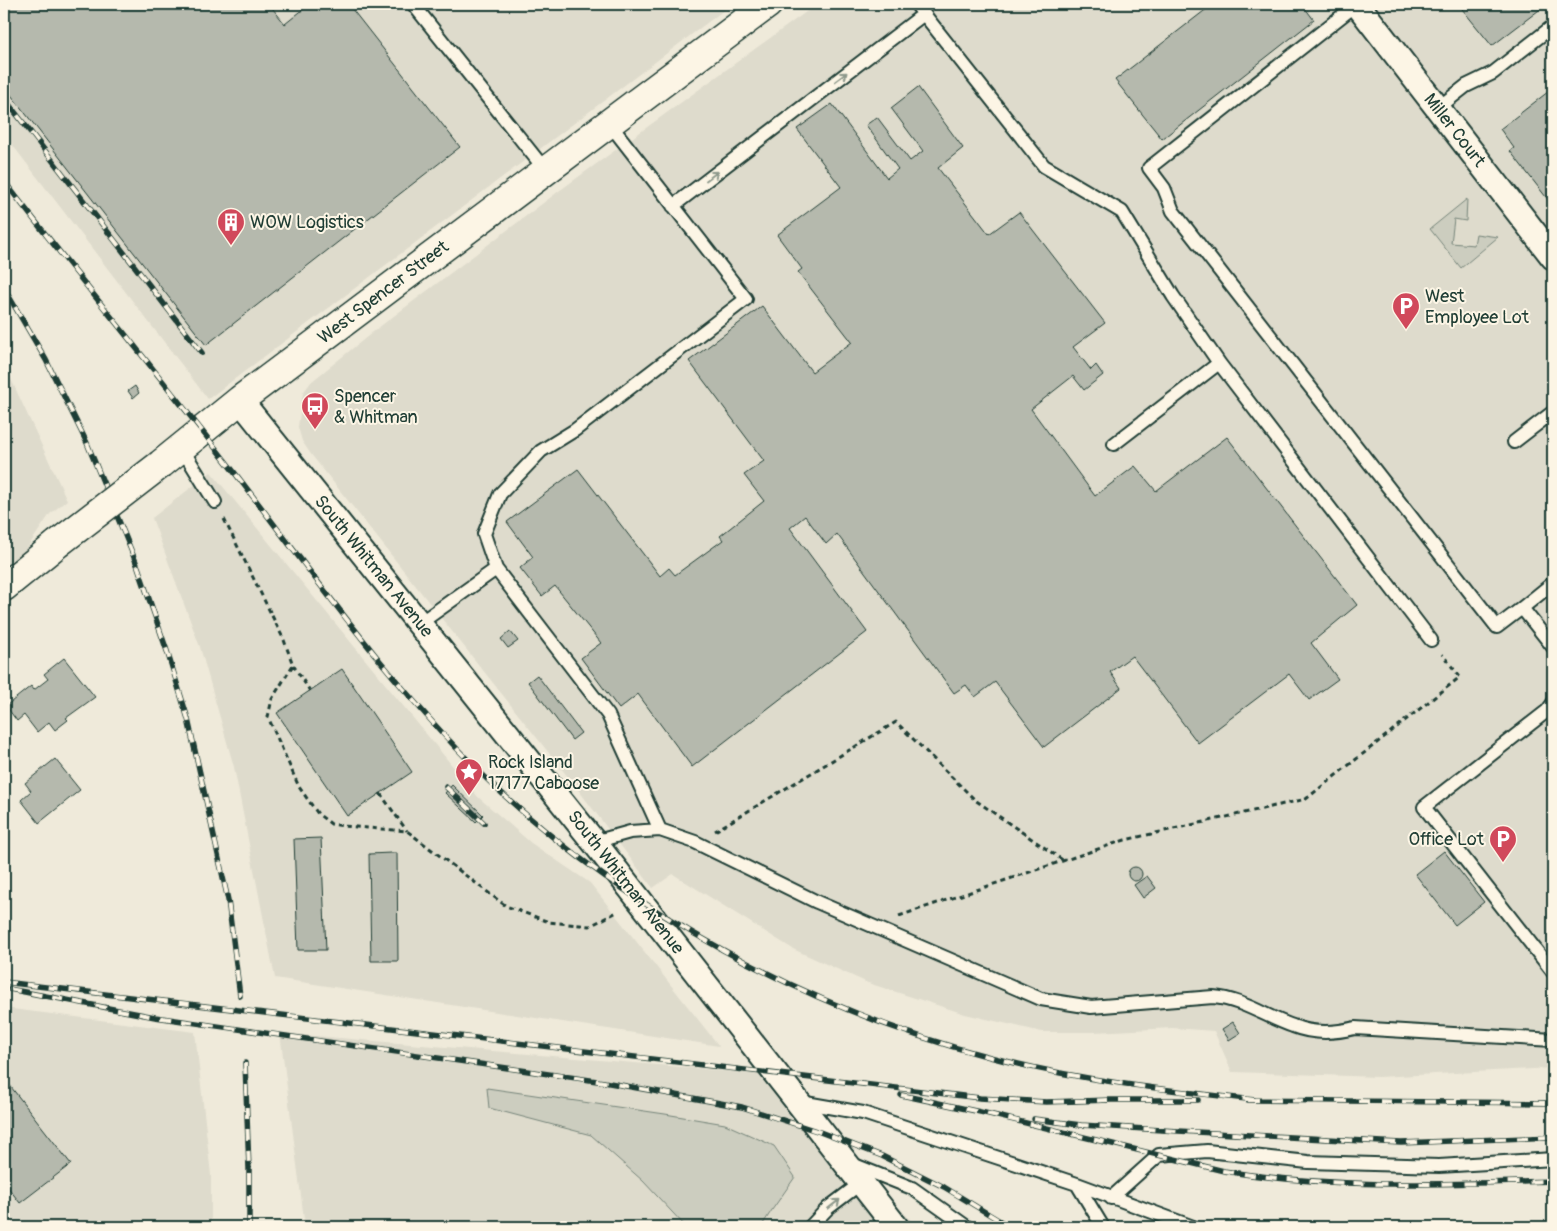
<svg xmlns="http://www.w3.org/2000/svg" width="1557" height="1231" font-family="Pangolin,sans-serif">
<rect width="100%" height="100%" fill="#efeada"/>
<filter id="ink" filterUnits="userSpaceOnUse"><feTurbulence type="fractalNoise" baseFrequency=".02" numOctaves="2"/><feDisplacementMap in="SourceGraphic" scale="10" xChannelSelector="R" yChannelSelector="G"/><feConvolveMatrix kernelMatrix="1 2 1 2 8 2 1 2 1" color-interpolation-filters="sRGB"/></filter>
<g filter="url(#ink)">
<!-- built -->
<path fill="#dedbcc" d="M4 4H732L208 399 4 134Z
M817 4H1553V1068L1378 1077 1232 1072 1214 1031 1173 1028 1094 1032H1042L965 1014 868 983 793 949 673 874 653 888 576 787 310 453 302 441 298 427 303 393 311 382 378 328 559 191Z
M4 364 67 500 50 514 21 557 4 571Z
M211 472 478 797 531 843 590 883 719 1046 275 978 234 767 200 647 152 518Z
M4 1008 195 1032 211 1175V1227H4Z
M280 1033 777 1075 917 1227H305Z"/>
<!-- green -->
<path fill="#cccdbf" stroke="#76857a" d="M1467 199 1466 221 1454 219 1451 243 1474 245 1476 234 1498 237 1461 268 1430 229Z
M487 1088 665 1114 725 1124 774 1146 795 1177 772 1210 761 1227H686L643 1181 591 1135 489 1108Z"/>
<!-- building -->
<path fill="#b5b9ad" stroke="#1f3d34" d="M4 4H269L285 24 310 4H348L460 147 206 345 4 86Z
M1213 4H1302L1314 20 1162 139 1115 80Z
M1458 4H1547L1492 46Z
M918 87 963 148 938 168 989 234 1019 212 1105 323 1073 347 1091 370 1096 365 1103 375 1084 390 1073 376 1031 409 1095 496 1135 466 1156 491 1227 437 1357 605 1311 643 1338 679 1309 700 1289 674 1198 743 1132 656 1110 672 1121 688 1044 747 995 682 975 697 966 685 954 693 837 534 826 544 805 516 790 528 867 632 692 767 638 694 619 709 581 658 601 643 555 586 542 596 520 568 533 557 507 522 578 469 660 576 669 568 675 575 723 540 720 536 764 501 744 475 764 461 689 361 762 306 812 372 852 342 798 272 802 269 777 235 841 187 797 129 832 104 887 178 898 169 866 125 877 117 910 161 923 151 891 108Z
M1553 88V206L1510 151 1514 148 1500 129Z
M135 386 139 393 133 398 128 391Z
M510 631 518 641 508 648 501 639Z
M64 658 95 697 66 718 68 720 55 730 49 722 37 732 24 715 17 721 6 706 31 686 34 690 48 679 44 674Z
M342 669 412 772 347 816 277 713Z
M537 675 581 733 572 740 528 682Z
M55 759 80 790 39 823 21 800 31 791 25 783Z
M452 785 483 815 476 822 445 793Z
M321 838 326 950H298L294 839Z
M1444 851 1484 902 1455 925 1415 874Z
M391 853H397L398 961H371L369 854Z
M1128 874a7 7 0 1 1 14 0a7 7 0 1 1-14 0Z
M1147 876 1156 888 1143 898 1134 885Z
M1233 1022 1240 1033 1229 1040 1222 1029Z
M4 1078 71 1164 20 1203 4 1182Z"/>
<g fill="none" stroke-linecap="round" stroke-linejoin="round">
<!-- service casing -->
<g stroke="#1f3d34" stroke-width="16">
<path id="service" d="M413 4 546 171
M916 4 1044 166 1122 212 1173 296 1219 363 1431 640
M1357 4 1149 168 1164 188 1173 211 1497 627 1522 608
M1438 108 1466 86 1493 73 1553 26
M673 206 924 14
M1514 442 1553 412
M1114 444 1219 363
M181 447 215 502
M496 569 608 715 660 830
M1553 583 1522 608 1553 647
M420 623 496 569 484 534 500 494 541 451 575 430 746 299 609 123
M1553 703 1547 711 1424 807 1553 972
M594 842 630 832 660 830 695 842 817 902 1041 999 1091 1007 1213 997C1242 999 1266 1017 1293 1026 1313 1034 1335 1033 1355 1028L1553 1040
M800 1102 863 1113 1077 1184 1193 1227
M852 1164 912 1188 967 1227
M1077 1184 1103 1227
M1111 1198 1159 1155 1207 1151 1308 1162 1439 1166 1553 1159
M810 1227 828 1208 861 1183"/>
</g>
<!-- minor casing -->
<g stroke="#1f3d34" stroke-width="28">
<path id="minor" d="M1357 4 1553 257
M240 400 594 842 896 1227"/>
</g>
<!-- tertiary casing -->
<g stroke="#1f3d34" stroke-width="31">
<path id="tertiary" d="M161 464 240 400 768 4
M4 587 57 544"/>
</g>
<!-- path -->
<path stroke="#1f3d34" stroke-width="3" stroke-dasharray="5 4" stroke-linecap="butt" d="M224 519 284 640 293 665 272 699 268 717 299 787 318 814 331 824 343 826 407 831 506 906 549 922 590 926 617 912
M293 665 310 691
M380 793 407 831
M715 831 896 722 975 800 1064 861
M899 916 1125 840 1306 799 1460 677 1442 654"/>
<!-- service -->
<use href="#service" stroke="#fcf5e5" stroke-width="12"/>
<!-- minor -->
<use href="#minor" stroke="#fcf5e5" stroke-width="24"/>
<!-- tertiary -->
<use href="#tertiary" stroke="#fcf5e5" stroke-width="28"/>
<!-- rail casing -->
<g stroke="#1f3d34" stroke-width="5.5">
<path id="rail" d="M4 98 202 353
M4 181C78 277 156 371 231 468 313 574 392 687 489 781 621 908 813 1012 990 1057 1077 1080 1165 1090 1255 1100
M4 288 46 360 87 443 138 567 167 651 188 719 228 900 240 996
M446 787 484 823
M4 982 980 1098 1046 1102 1111 1100H1198
M9 989 155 1017 604 1082 742 1107 820 1132 882 1156 944 1187 1010 1227
M245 1063 249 1169V1227
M901 1095 985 1113 1224 1171C1332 1189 1444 1184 1553 1181
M1248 1100 1553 1103
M1034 1119 1081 1125 1178 1131 1401 1143 1553 1137"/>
</g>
<!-- rail -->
<use href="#rail" stroke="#fcf5e5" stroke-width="4" stroke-dasharray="11" stroke-linecap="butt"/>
<!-- tertiary-bridge casing -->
<g stroke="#1f3d34" stroke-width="31" stroke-linecap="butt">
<path id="tertiary-bridge" d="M57 544 161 464"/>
</g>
<!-- tertiary-bridge -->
<use href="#tertiary-bridge" stroke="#fcf5e5" stroke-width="28"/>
</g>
<!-- one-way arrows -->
<defs><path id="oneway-shaft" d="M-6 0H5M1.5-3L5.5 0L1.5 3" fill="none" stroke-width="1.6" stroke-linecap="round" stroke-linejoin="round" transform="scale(1.25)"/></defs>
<g stroke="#8e998c">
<use href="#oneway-shaft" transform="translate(841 77) rotate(-37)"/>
<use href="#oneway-shaft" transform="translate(712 176) rotate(-37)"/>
<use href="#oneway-shaft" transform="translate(834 1204) rotate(-38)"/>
</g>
</g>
<!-- icons -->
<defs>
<g id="building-pin" transform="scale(1.4375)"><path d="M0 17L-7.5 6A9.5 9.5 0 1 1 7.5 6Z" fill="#d1495b" stroke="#fcf5e5"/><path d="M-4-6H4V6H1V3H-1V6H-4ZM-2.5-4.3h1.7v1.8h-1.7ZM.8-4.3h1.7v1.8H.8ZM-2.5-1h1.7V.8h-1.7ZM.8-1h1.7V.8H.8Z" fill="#fff"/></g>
<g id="parking-pin" transform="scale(1.4375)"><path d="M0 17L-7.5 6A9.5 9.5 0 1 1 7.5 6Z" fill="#d1495b" stroke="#fcf5e5"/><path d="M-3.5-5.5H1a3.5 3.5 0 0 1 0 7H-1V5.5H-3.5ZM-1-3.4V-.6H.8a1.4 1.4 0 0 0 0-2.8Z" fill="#fff"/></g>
<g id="bus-pin" transform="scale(1.4375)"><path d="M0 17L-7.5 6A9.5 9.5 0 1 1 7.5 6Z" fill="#d1495b" stroke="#fcf5e5"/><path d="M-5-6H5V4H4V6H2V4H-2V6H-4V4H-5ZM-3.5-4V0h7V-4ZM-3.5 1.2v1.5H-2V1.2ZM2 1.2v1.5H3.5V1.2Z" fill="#fff"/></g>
<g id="sight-pin" transform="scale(1.4375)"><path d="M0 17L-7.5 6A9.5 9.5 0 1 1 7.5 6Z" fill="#d1495b" stroke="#fcf5e5"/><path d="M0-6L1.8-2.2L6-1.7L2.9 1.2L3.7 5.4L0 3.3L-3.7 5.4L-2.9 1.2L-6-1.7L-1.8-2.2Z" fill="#fff"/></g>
</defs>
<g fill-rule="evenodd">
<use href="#building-pin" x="231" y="222"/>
<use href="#parking-pin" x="1406" y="306"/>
<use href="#bus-pin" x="315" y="406"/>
<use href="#sight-pin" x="469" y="772"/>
<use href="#parking-pin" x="1503" y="839"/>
</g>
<g text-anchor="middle" stroke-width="4" stroke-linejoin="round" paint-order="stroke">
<!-- street labels -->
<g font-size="18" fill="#1f3d34" stroke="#fcf5e5">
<text transform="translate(1455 130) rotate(52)" y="6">Miller Court</text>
<text transform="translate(383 292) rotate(-37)" y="6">West Spencer Street</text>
<text transform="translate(374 566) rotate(51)" y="6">South Whitman Avenue</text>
<text transform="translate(626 882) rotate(52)" y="6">South Whitman Avenue</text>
</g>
<!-- poi labels -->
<g font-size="18" fill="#1f3d34" stroke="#fcf5e5" text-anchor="start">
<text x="250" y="228">WOW Logistics</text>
<text x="1425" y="302">West<tspan x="1425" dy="21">Employee Lot</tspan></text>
<text x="334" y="402">Spencer<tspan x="334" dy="21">&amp; Whitman</tspan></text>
<text x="488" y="768">Rock Island<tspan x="488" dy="21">17177 Caboose</tspan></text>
<text x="1484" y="845" text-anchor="end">Office Lot</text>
</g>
</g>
<!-- margin -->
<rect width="1557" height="1231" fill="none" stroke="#fcf5e5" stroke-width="20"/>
<rect x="10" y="10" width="1537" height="1211" fill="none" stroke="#1f3d34" stroke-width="2" filter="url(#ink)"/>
</svg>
